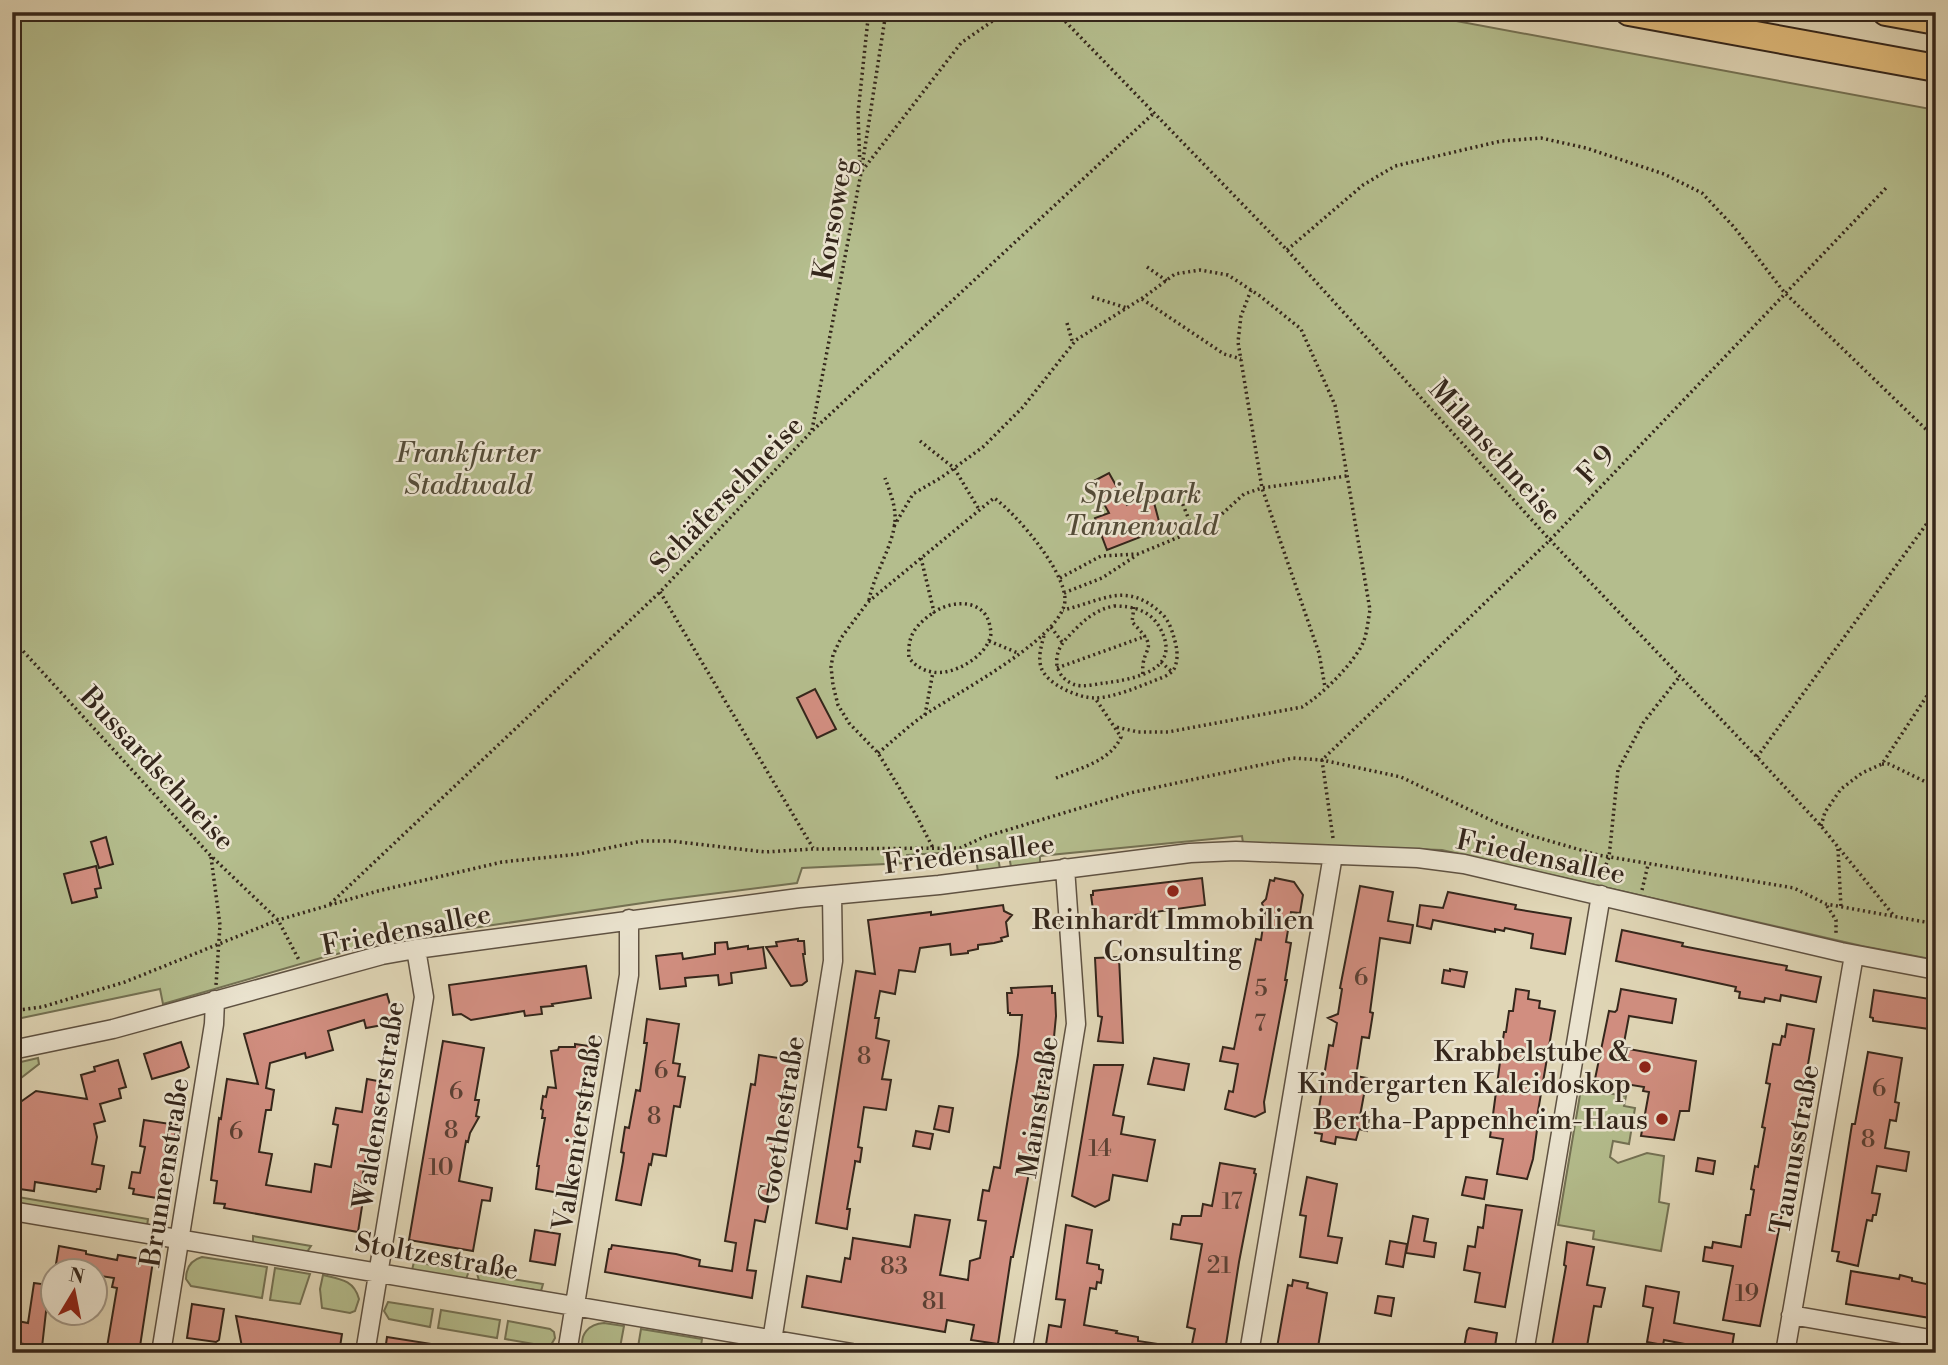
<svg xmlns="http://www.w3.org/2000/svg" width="1948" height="1365" font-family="'Libre Bodoni',serif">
<rect width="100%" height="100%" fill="#e0d6b6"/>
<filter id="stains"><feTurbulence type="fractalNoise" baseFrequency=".00286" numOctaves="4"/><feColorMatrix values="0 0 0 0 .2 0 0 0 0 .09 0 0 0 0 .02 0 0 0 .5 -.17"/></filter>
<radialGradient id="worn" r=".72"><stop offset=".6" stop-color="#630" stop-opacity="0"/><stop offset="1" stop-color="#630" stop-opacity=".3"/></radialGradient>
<!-- green -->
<path fill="#b4bd8d" stroke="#747254" stroke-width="2" d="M12 12H1408L1936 110V960L1862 946 1442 850 1243 843 1242 836 1040 856V863L1011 867 1008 850 997 851 1000 869 978 872 975 851 907 855V863L802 868 797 883 663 900 392 940 321 958 163 1004 160 989 12 1020Z
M38 1058 39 1064 12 1085V1064Z
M1581 1089 1626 1096 1624 1106 1635 1108 1629 1144 1613 1141 1610 1157 1618 1163 1647 1153 1664 1156 1659 1202 1669 1204 1661 1251 1593 1239 1594 1231 1558 1225Z
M12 1196 148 1219 147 1226 12 1203Z
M253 1236 311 1246 307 1252 253 1243Z
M202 1257 267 1267 262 1298 191 1286 186 1279C186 1268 191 1260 202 1257Z
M414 1262 469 1271 466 1279 412 1270Z
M275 1268 310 1274 300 1304 270 1300Z
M477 1273 543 1284 541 1291 479 1281Z
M323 1275C340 1279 354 1280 359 1299L355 1311 350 1313 322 1308 320 1289Z
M388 1302 433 1309 430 1327 389 1319 384 1311Z
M441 1310 500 1320 497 1338 438 1328Z
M508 1321 550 1329 554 1332 555 1338 551 1345 545 1346 505 1339Z
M604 1323 624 1326 619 1353H587L583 1350C579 1334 589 1324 604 1323Z
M641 1329 702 1339 700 1353H637Z"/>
<!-- building -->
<path fill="#d18e80" stroke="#34261b" stroke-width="2" d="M1109 473 1127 505 1152 495 1161 529 1107 550 1095 518 1109 513 1092 482Z
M815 689 836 729 817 738 797 698Z
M106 837 113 864 99 868 91 842Z
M96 866 101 888 95 889 97 897 72 903 64 874Z
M1202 878 1205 905 1099 920 1097 909 1093 910 1091 895H1093V891Z
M1275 878 1294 882 1303 895 1300 913 1291 912 1286 942 1291 943 1285 980H1287L1264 1102 1265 1112 1255 1117 1225 1109 1229 1091 1233 1092 1238 1064 1220 1061 1223 1047 1234 1049 1256 939 1261 940 1265 913 1262 903 1266 899 1270 880 1274 881Z
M1360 886 1393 892 1388 921 1413 925 1410 943 1380 938 1370 1012 1373 1013 1369 1038 1362 1037 1356 1076 1367 1078 1360 1116 1369 1118 1367 1131 1359 1129 1356 1140 1336 1137 1335 1144 1321 1141 1322 1134 1315 1133 1329 1045 1333 1046 1337 1023 1328 1018 1338 1014 1342 989 1340 988Z
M1448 892 1516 905 1515 909 1571 918 1565 954 1531 948 1533 934 1505 928 1504 931 1495 929V932L1433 920 1431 929 1417 926 1420 905 1443 908Z
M1003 905 1004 911 1012 915 1006 922 1008 936 1001 938 1002 941 994 943 978 945V949L968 951V953L951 955 950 944 920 948 915 972 899 970 895 994 880 991 875 1018H879L876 1038 889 1041 882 1079 891 1080 886 1110 864 1107 858 1147 862 1148 860 1162 855 1161V1163L847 1209H850L847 1229 816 1223 856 971 875 974 868 920 931 912V915Z
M1622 930 1683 943 1682 946 1787 966 1786 970 1821 977 1816 1002 1781 995 1780 1001 1765 998 1764 1002 1739 998 1740 992 1735 991 1736 987 1616 961Z
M798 939V941H804L805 954H803L807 981 802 985 791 986 766 947 777 946 776 942Z
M727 942 728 949 748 946V949L763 947 766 968 731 973 732 983 719 985 718 975 685 978 686 986 660 989 656 956 682 953 683 959 715 954V943Z
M1119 957 1123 1043 1098 1041 1102 1017 1098 1016 1095 958Z
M586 966 591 998 552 1004 553 1006 541 1007 542 1014 525 1016 524 1011 471 1020 461 1014 453 1015 449 985Z
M1450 969 1467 972 1464 987 1442 983 1444 970 1450 971Z
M1052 986V993H1055L1056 1016 1054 1037H1051L1040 1115 1013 1257H1011L998 1344 971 1340 974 1325 947 1320 945 1332 802 1307 807 1276 841 1282 845 1258 850 1259 853 1238 910 1247 915 1215 950 1220 940 1275 968 1280 970 1261 980 1258 986 1221 978 1220 983 1190 989 1191 994 1167 1000 1168 1018 1055 1022 1015H1010V1013H1008L1007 993H1012L1011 988Z
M1516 989 1529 991 1528 999 1540 1001 1539 1008 1555 1011 1535 1129 1537 1130 1533 1159 1527 1179 1497 1174 1503 1139 1490 1137 1504 1032H1506L1509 1011H1513Z
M1621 989 1676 999 1672 1023 1629 1016 1623 1048 1696 1061 1689 1111H1680L1674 1140 1641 1136 1649 1092 1643 1091 1644 1087 1595 1079 1609 1011 1615 1012 1617 1010Z
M1874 990 1936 1000V1030L1873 1021V1018L1870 1017Z
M387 994 394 1019 387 1021 388 1024 366 1028 364 1020 328 1031 333 1050 306 1058 305 1053 270 1063 266 1088 274 1090 271 1110H266L259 1152 272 1154 266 1185 311 1192 315 1164 331 1167 338 1125 333 1124 336 1108 362 1112 367 1079 383 1082 370 1162 365 1161 359 1199 363 1200 358 1232 224 1208 225 1204 214 1203 217 1181 211 1180 219 1118 221 1119 227 1079 258 1084 244 1034Z
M647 1019 679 1024 673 1063 680 1064 678 1076 685 1077 680 1107 674 1106 666 1156 653 1154 651 1165 649 1164 641 1205 616 1200 623 1161 624 1153 621 1152 625 1127 629 1128 636 1090 640 1091 647 1043H644Z
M1787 1024 1814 1029 1787 1188 1760 1326 1723 1320 1733 1266 1703 1261 1705 1247 1712 1248 1713 1242 1741 1247 1746 1215H1750L1754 1190 1751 1189 1755 1166 1758 1167 1765 1128 1762 1127 1770 1084 1766 1083 1773 1044 1780 1045 1782 1036 1785 1037Z
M443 1041 484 1048 475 1100H479L476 1116 479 1117 470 1133 468 1142 466 1141 459 1181 492 1188 490 1201 482 1200 473 1251 409 1240Z
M181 1042 189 1067 184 1070 152 1079 144 1054Z
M575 1044 596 1047 582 1098 566 1194 536 1189 539 1166H537L545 1118H542L543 1110 541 1109 543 1096 546 1097 548 1087 556 1088 551 1051 558 1050 559 1047H575Z
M1868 1052 1902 1058 1895 1102 1899 1103 1896 1121 1890 1120 1885 1148 1909 1152 1906 1171 1877 1166 1872 1193 1880 1194 1876 1215H1873L1872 1221 1867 1220 1858 1266 1837 1261 1839 1252 1832 1251 1852 1124H1855Z
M759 1055 792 1060 767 1196 770 1197 765 1222 755 1220 747 1270 756 1271 752 1298 605 1272 609 1249H611L612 1245 676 1254 700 1260 699 1266 732 1271 736 1243 725 1241 751 1084 755 1085Z
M1154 1058 1189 1064 1184 1090 1148 1084Z
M118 1060 126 1087 119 1089 121 1098 100 1104 105 1121 94 1124 97 1137 92 1164 104 1166 100 1189H97L96 1192 35 1182 34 1191 12 1188V1108L36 1091 87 1099 81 1075 95 1071 94 1067Z
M1094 1065H1123L1113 1115 1124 1117 1121 1134 1155 1140 1147 1181 1113 1175 1109 1200 1095 1207 1072 1196Z
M939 1106 953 1108 949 1132 934 1129Z
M144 1120 177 1125 163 1199 133 1194 134 1189 129 1188 132 1172 140 1173 145 1147 140 1146Z
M916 1131 933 1134 930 1149 913 1146Z
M1698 1158 1715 1161 1713 1174 1696 1171Z
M1220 1163 1255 1169 1254 1173 1256 1174 1239 1262 1225 1351 1192 1344 1195 1329 1187 1327 1202 1244 1171 1239 1173 1224 1180 1225 1182 1216H1201L1203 1204 1212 1206Z
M1307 1177 1337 1184 1328 1236 1342 1238 1337 1263 1300 1257 1306 1216 1300 1215Z
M1466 1177 1487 1180 1484 1199 1462 1195Z
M1486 1205 1522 1210 1505 1307 1475 1302 1480 1273 1464 1270 1468 1246 1475 1247 1478 1227 1483 1228Z
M1413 1216 1428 1219 1424 1241 1436 1243 1434 1257 1406 1253Z
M1066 1225 1092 1230 1087 1263 1099 1265V1269L1103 1270 1101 1283 1097 1282 1096 1289 1090 1288 1084 1325 1117 1331 1116 1333 1138 1337V1341L1165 1345V1353L1045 1351 1049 1325 1061 1327 1065 1300 1056 1299Z
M535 1230 560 1234 555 1265 530 1261Z
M1390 1241 1407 1244 1403 1267 1386 1264Z
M1567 1242 1594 1247 1587 1285 1605 1288 1601 1307 1594 1306 1586 1352 1552 1346 1566 1266 1564 1265Z
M59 1246 86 1251V1254L117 1260 118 1255 153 1261 139 1353H106L117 1288 112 1287 114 1278 94 1275V1270H55Z
M1851 1271 1899 1279 1900 1275 1912 1278V1281L1936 1286V1319L1846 1304Z
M1293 1280 1308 1283 1307 1288 1327 1293 1318 1347 1304 1345 1303 1353H1276L1288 1285 1292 1286Z
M34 1283 49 1285 42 1347 12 1342V1320L28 1323Z
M1646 1286 1679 1292 1674 1323 1734 1334 1731 1353 1664 1340 1663 1345 1647 1342 1653 1308 1643 1306Z
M1378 1296 1394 1298 1391 1316 1375 1313Z
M192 1304 224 1309 219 1340 216 1342 187 1338Z
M236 1316 342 1334 339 1353H254V1349L242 1347Z
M1469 1328 1497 1333 1494 1353H1463L1467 1331Z
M387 1337 438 1345 437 1353H388L385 1351Z"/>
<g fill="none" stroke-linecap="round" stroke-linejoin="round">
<!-- minor casing -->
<g stroke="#5f5242" stroke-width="21">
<path id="minor" d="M12 1050 113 1029 382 955 416 949 799 898 939 885 1190 853 1236 851 1418 858 1464 864 1841 952 1936 970
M12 1211 852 1353
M1791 1315 1936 1340
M161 1353 214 1024 215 1000
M365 1353 424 997 416 949
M567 1353 629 975V919
M770 1353 833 961 832 895
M1022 1353 1076 1024 1065 868
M1249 1353 1333 855
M1524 1353 1601 895
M1785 1353 1854 955"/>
</g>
<!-- highway casing -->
<g stroke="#34261b" stroke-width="30">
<path id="highway" d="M1629 12 1936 68
M1886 12 1936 21"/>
</g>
<!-- path -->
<path stroke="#34261b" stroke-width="3.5" stroke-dasharray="2 3.5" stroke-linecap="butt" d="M1052 12 1060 16 1287 250 1550 540 1757 757 1821 826 1895 917
M860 168 858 113 868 19 865 12
M862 171 961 43 994 20 1015 12
M1287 250 1363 185 1395 166 1501 141 1541 138 1586 148 1664 174 1702 193 1734 227 1784 292 1936 439
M1147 267 1167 281
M1251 290 1241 316 1238 342 1262 488 1319 653 1325 687
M1092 297 1127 308
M1142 299 1224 354 1241 359
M1067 323 1073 344
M812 430 861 173 886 12
M920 441 954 468 980 511
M894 526 913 494 942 477 983 447 1023 407 1076 340 1144 297 1175 274 1200 270 1228 275 1260 296 1301 329 1335 405 1370 610C1368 620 1367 634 1363 643 1353 664 1322 695 1302 707L1168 732H1138L1116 727
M1184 535 1212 523 1244 494 1262 488 1347 476
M921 558 934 612C951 601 981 598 989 622 990 627 992 633 990 638 984 658 952 676 932 672 922 670 916 666 909 658 907 635 916 625 934 612
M1060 578 1101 556 1138 554 1184 535 1190 522 1179 495
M660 592 813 848
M1064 593 1102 578 1137 555
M869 600C874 574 893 546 895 521 896 506 890 492 885 478
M1114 606C1133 606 1150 610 1160 628 1183 670 1135 679 1105 683 1095 684 1082 688 1073 684 1052 675 1053 653 1066 639 1080 624 1093 610 1114 606Z
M1134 607 1132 622C1163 653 1140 644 1143 675
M1051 627 1062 642
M1044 636C1041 646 1038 658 1041 667 1046 684 1078 698 1095 698 1111 698 1136 688 1151 682 1158 679 1170 676 1174 669 1179 659 1177 647 1174 638 1172 630 1168 619 1162 614 1126 580 1103 601 1063 610
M12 639 210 855 278 920 299 960
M989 641 1018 653
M1161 662 1171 671
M1057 668 1146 636
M925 715 933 672
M878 753C893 741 907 727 923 716 956 693 1053 643 1064 606 1073 579 1016 513 994 498L868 602 841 638 833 655 831 667 833 685 838 705 849 723 878 753 916 815 933 848
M1757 757 1936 511
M1882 764H1889L1936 787
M1056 778C1078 769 1111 761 1121 737L1095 698
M1821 826 1825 812 1841 789 1862 773 1882 764 1936 682
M1333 838 1322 760 1550 540 1887 187
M1838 849 1841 908
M211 857 220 925 216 985
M1600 880 1609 857 1618 770 1643 723 1680 676
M1642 890 1648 865
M330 904 660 592 811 432 1155 112
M1827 906 1836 920V934
M12 1011 42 1007 125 982 278 920 378 891 502 862 579 854 642 841H671L765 852 813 849 960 848 984 837 1130 793 1293 758 1322 760 1401 777 1497 823 1529 835 1598 855 1794 888 1826 904 1936 924"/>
<!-- minor -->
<use href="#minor" stroke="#ebe4d0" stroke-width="18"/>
<!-- highway -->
<use href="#highway" stroke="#e0bb7b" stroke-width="26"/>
</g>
<!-- markers -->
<g fill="#8f2418" stroke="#ebe4d0" stroke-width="2.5">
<circle cx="1173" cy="891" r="7"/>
<circle cx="1645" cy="1067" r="7"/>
<circle cx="1662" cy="1119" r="7"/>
</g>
<g text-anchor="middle" stroke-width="5" stroke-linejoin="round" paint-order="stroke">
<!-- number labels -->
<g font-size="24" fill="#5b4034">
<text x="1361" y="985">6</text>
<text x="1261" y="996">5</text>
<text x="1260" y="1031">7</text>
<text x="864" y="1064">8</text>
<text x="661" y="1078">6</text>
<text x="1879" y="1096">6</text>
<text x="456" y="1099">6</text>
<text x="654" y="1124">8</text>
<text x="451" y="1138">8</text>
<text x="236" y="1139">6</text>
<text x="1868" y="1147">8</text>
<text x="1100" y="1156">14</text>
<text x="441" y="1175">10</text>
<text x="1232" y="1209">17</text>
<text x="1219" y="1273">21</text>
<text x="894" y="1274">83</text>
<text x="1747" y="1301">19</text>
<text x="934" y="1309">81</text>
</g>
<!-- street labels -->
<g font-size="28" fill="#34261b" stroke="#ebe4d0">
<text transform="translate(832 219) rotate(-80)" y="10">Korsoweg</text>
<text transform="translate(1496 451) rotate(48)" y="10">Milanschneise</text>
<text transform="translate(1595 464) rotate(-47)" y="10">F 9</text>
<text transform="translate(726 494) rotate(-46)" y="10">Schäferschneise</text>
<text transform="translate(158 768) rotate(47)" y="10">Bussardschneise</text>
<text transform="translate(969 853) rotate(-7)" y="10">Friedensallee</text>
<text transform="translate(1541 856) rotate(12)" y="10">Friedensallee</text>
<text transform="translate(406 929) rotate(-11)" y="10">Friedensallee</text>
<text transform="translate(378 1105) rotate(-81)" y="10">Waldenserstraße</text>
<text transform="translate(1037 1107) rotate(-81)" y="10">Mainstraße</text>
<text transform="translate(781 1120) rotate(-81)" y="10">Goethestraße</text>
<text transform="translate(577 1132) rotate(-81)" y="10">Valkenierstraße</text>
<text transform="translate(1794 1149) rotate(-80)" y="10">Taunusstraße</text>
<text transform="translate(164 1172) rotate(-81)" y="10">Brunnenstraße</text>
<text transform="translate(437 1255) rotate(10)" y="10">Stoltzestraße</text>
</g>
<!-- park labels -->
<g font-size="28" font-style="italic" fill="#544c38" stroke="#ebe4d0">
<text x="468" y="462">Frankfurter<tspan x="468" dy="32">Stadtwald</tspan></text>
<text x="1141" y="503">Spielpark<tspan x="1141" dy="32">Tannenwald</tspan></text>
</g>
<!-- poi labels -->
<g font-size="28" fill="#34261b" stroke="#ebe4d0" text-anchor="end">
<text x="1173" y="929" text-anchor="middle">Reinhardt Immobilien<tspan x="1173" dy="32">Consulting</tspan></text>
<text x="1631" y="1061">Krabbelstube &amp;<tspan x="1631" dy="32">Kindergarten Kaleidoskop</tspan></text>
<text x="1648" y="1129">Bertha-Pappenheim-Haus</text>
</g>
</g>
<!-- margin -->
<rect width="1948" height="1365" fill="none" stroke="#e0d6b6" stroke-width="42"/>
<rect x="14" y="14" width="1920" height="1337" fill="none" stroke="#34261b" stroke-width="3.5"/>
<rect x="21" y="21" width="1906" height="1323" fill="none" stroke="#34261b" stroke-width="2"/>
<!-- north arrow -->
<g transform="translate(74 1292) rotate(10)"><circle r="33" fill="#ebe4d0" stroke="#a29888" stroke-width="2"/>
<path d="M0-5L12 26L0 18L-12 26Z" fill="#8f2418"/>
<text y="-10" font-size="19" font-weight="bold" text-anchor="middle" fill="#34261b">N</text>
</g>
<rect width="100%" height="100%" filter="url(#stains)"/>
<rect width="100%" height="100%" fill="url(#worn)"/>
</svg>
